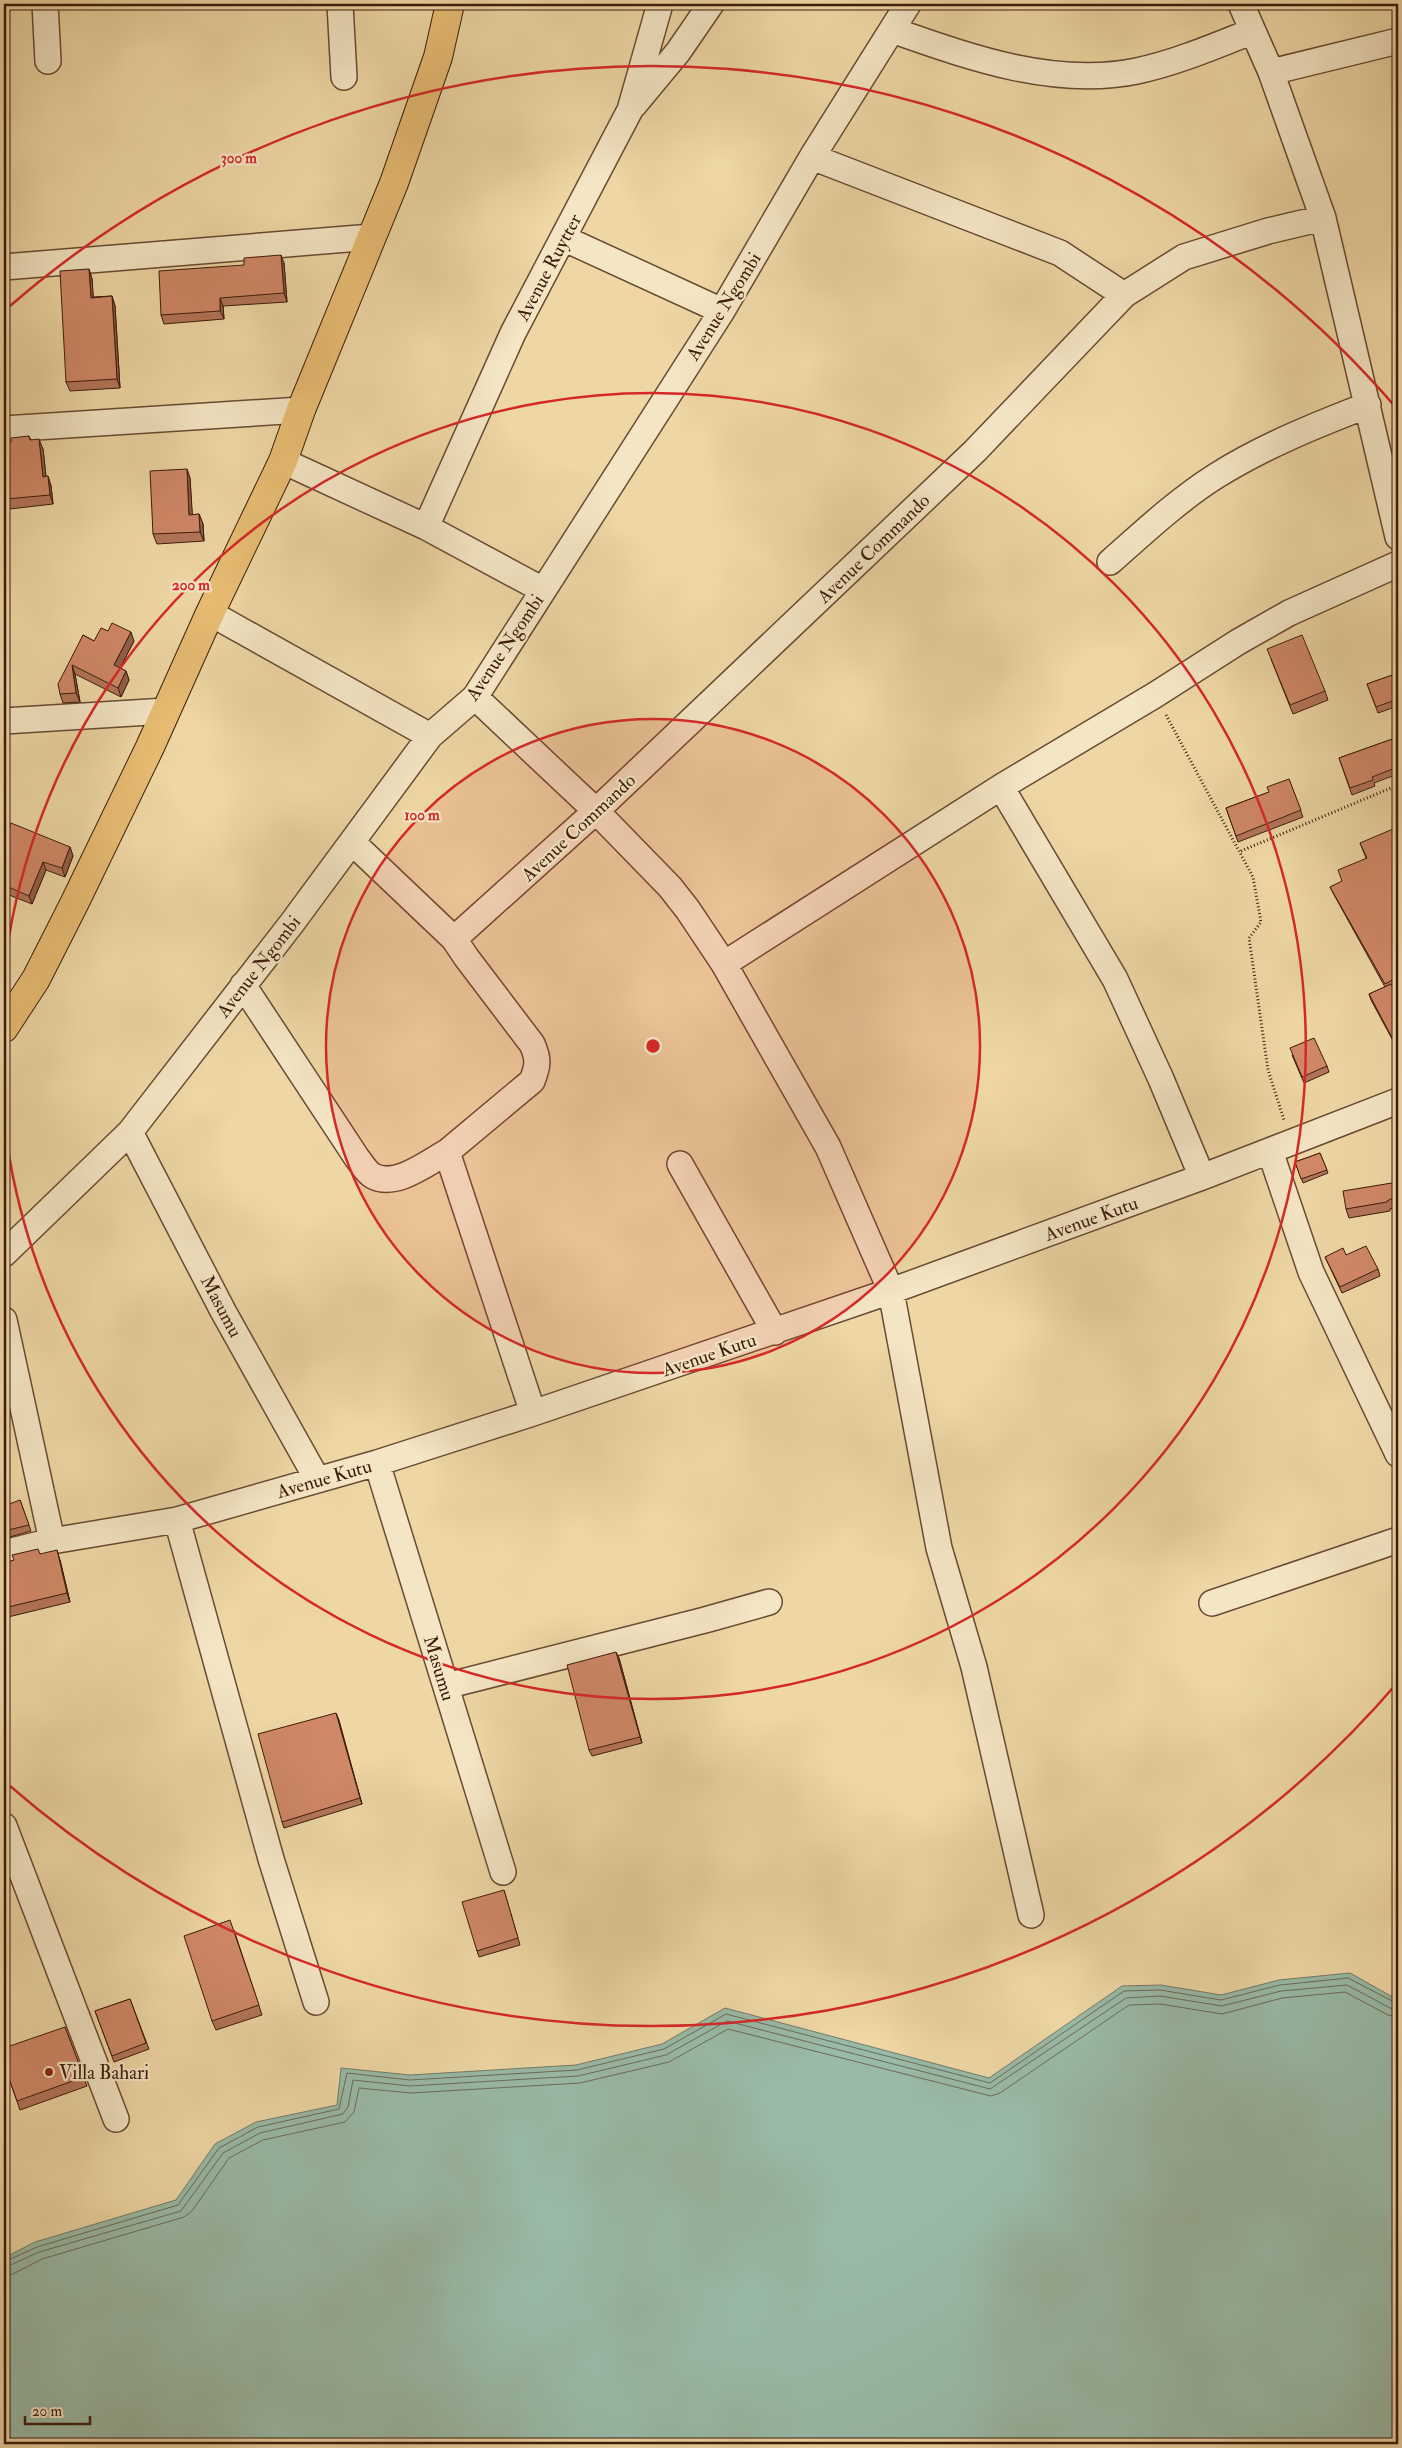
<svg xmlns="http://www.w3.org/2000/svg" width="1402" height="2448" font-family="'IM FELL Double Pica',serif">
<rect width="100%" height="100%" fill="#eed7a5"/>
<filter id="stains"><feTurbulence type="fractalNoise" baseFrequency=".004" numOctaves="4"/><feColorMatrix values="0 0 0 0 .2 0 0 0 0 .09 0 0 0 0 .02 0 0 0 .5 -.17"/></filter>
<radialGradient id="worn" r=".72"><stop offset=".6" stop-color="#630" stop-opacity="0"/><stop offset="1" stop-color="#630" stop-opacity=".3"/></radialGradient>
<!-- water -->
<path fill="#99baa7" stroke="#747a69" d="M1350 1973 1398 2000V2444H4V2258L35 2242 176 2200 215 2144 256 2122 337 2105 341 2068 410 2075 576 2065 662 2044 725 2008 989 2078 1122 1986 1161 1985 1221 1995 1279 1980Z"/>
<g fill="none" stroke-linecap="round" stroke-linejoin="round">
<!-- shore -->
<path stroke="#6b6a59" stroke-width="1" d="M4 2262 37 2247 178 2205 219 2148 258 2127 339 2109 347 2073 410 2080 577 2070 664 2049 726 2014 990 2083 1124 1991 1160 1990 1221 2000 1280 1985 1348 1978 1398 2004
M4 2268 39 2252 181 2211 223 2153 260 2133 343 2114 348 2107 353 2080 410 2086 578 2076 666 2055 727 2021 990 2089 1126 1998 1160 1996 1222 2006 1281 1991 1347 1985 1392 2009 1398 2010
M4 2276 13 2274 42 2259 184 2217 192 2211 229 2158 263 2140 345 2122 354 2112 359 2088 411 2093 580 2083 669 2062 728 2029 991 2096 1000 2093 1129 2005 1160 2004 1222 2014 1282 1998 1345 1992 1388 2015 1398 2017"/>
<!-- minor casing -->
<g stroke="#694a32" stroke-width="28">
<path id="minor" d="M45 4 48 61
M340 4 344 77
M1241 4 1271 72 1323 218 1398 537
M892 30C969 57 1054 88 1137 71 1178 62 1215 46 1253 31
M1271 72 1398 41
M634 105 678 52 711 4
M812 157 1060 253 1124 295
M563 238 722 311
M4 267 372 237
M4 429 301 410
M283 461 426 527 543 590
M426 527 513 333 630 110 660 4
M1110 562C1144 532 1178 500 1216 476 1264 446 1316 425 1368 405
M210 613 430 736
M475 697 596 811 670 887 688 910 724 964 828 1147 891 1291 939 1548 974 1667 1031 1915
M4 721 166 711
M1001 787 1115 979 1161 1079 1202 1177
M352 842 454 939 466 957 532 1044C539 1059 538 1066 532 1081L447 1152 533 1413
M454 939 596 811 975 451 1124 295 1184 257 1268 231 1323 218
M724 964 1001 787 1155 695 1238 642 1289 613 1398 564
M243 985 357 1158C362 1164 367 1173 373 1176 396 1188 427 1163 447 1152
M130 1132 223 1311 317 1479
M1270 1151 1311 1272 1398 1454
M680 1164 775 1332
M4 1254 130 1132 292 923 430 736 475 697 722 311 812 157 908 4
M4 1320 52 1541
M377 1463 503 1872
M177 1520 271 1859 316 2002
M4 1553 52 1541 177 1520 377 1463 533 1413 891 1291 1202 1177 1398 1101
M1212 1603 1398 1540
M446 1686 705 1620 769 1602
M4 1826 116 2119"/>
</g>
<!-- major casing -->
<g stroke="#3d1b0b" stroke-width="30">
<path id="major" d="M4 1028 36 979 75 902 150 747 210 613 283 461 301 410 394 183 438 57 450 4"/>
</g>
<!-- path -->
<path stroke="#3d1b0b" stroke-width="3" stroke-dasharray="1 2.5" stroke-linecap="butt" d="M1166 715 1253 877 1261 922 1249 938 1268 1070 1284 1120
M1241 851 1398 785"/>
<!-- minor -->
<use href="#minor" stroke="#f4e5c4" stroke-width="25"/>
<!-- major -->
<use href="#major" stroke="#e7bc72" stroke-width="28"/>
</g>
<!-- wall -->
<path fill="#b37559" stroke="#3d1b0b" d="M284 263 287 302 223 306 224 319 164 324 161 315Z
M89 269 92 279 93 297 112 296 115 306 120 388 70 391 66 382Z
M29 436 31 440 43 449 46 477 48 476 51 486 53 504 10 509 6 499 11 442Z
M187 469 190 478 192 515 199 514 203 524 204 541 157 544 153 534Z
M108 631 134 641 120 668 126 671 129 680 121 697 75 674 80 702 63 703 60 694 83 635 94 641Z
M1271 659 1325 691 1328 700 1293 714Z
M1398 673V706L1378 713 1367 684Z
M1398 737V774L1374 783 1375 786 1352 795 1339 758Z
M1289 779 1303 817 1238 842 1226 808 1269 792Z
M1398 837V985L1393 988 1398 999V1050L1371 1000 1369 994 1385 987 1333 893 1330 887 1342 882 1366 858 1360 843Z
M4 840 70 847 73 856 65 877 46 870 32 904 4 893Z
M1292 1055 1327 1066 1329 1072 1304 1083Z
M1320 1153 1328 1173 1303 1183 1295 1162Z
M1398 1182V1207V1206L1390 1209V1211L1349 1218 1346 1209Z
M1346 1255 1378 1269 1380 1276 1342 1293 1325 1257Z
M20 1500 31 1531 6 1538 4 1531Z
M40 1554 60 1560 70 1602 4 1618V1563Z
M619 1658 642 1743 592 1756 589 1750Z
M336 1713 362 1804 284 1828 282 1822Z
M504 1890 520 1945 479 1957 477 1951Z
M234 1930 262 2015 216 2030 212 2021Z
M130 1999 149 2049 114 2062 95 2011Z
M65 2027 87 2086 20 2110 4 2064Z"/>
<!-- shaded-wall -->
<path fill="#925f49" stroke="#3d1b0b" d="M281 255 284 263 287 302 284 293Z
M89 269 92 279 94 307 91 298Z
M112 296 115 306 120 388 117 379Z
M220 298 223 306 224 319 220 311Z
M39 439 43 449 47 486 43 477Z
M187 469 190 478 193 524 189 515Z
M48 476 51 486 53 504 50 495Z
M199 514 203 524 204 541 200 532Z
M131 632 134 641 117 674 114 665Z
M72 665 75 674 80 702 76 693Z
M126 671 129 680 121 697 118 688Z
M70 847 73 856 65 877 62 868Z
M43 862 46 870 32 904 29 896Z
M57 1550 60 1560 70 1602 67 1593Z
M616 1652 619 1658 642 1743 640 1737Z
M336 1713 339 1720 362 1804 360 1798Z"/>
<!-- building -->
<path fill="#d08868" stroke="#3d1b0b" d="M281 255 284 293 220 298V311L161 315 159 271 244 265V258Z
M89 269 91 298 112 296 117 379 66 382 60 271Z
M29 436 30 440 39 439 43 477 48 476 50 495 6 499 4 474V443L11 442V438Z
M187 469 189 515 199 514 200 532 153 534 150 471Z
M112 623 131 632 114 665 126 671 118 688 72 665 76 693 60 694 58 684 83 635 94 641 101 628 108 631Z
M1302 635 1325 691 1290 705 1267 649Z
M1398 673V699L1376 707 1367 684Z
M1398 737V767L1372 777 1373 780 1350 788 1339 758Z
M1289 779 1301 810 1236 836 1226 808 1269 792 1267 787Z
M11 823 70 847 62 868 43 862 29 896 4 885V840Z
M1393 829 1397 838 1398 837V977L1385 984 1330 887 1342 881 1338 870 1367 858 1360 843Z
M1391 984 1398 999V1049L1369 994Z
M1314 1038 1327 1066 1302 1077 1290 1048Z
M1320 1153 1327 1170 1301 1179 1295 1162Z
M1398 1182V1200L1396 1201 1395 1197 1387 1201V1202L1346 1209 1343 1191Z
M1366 1246 1378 1269 1340 1287 1325 1257 1343 1248 1346 1255Z
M20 1500 29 1525 4 1531V1506Z
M38 1549 40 1554 57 1550 67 1593 4 1608V1563L14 1560 12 1555Z
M616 1652 640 1737 589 1750 567 1665Z
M336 1713 360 1798 282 1822 258 1734Z
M504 1890 518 1938 477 1951 462 1902Z
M230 1920 259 2005 212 2021 184 1936Z
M130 1999 146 2043 112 2056 95 2011Z
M65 2027 84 2077 17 2101 4 2064V2048Z"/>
<!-- distance rings -->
<circle cx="653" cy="1046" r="327" fill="#d62828" fill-opacity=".12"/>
<g fill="none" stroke="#d62828" stroke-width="2.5">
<circle cx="653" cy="1046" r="327"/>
<path d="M4 972A653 653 0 1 1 4 1120"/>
<path d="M1398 1682A980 980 0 0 1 10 1786M10 306A980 980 0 0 1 1398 410"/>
</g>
<!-- markers -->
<circle fill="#8f2418" stroke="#f4e5c4" stroke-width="2" cx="49" cy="2072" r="5"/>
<g text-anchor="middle" stroke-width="4.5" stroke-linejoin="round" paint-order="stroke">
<!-- street labels -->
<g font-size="19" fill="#3d1b0b" stroke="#f4e5c4">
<text transform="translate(548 267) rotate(-62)" y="7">Avenue Ruytter</text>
<text transform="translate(723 306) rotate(-58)" y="7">Avenue Ngombi</text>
<text transform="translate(873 548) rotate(-44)" y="7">Avenue Commando</text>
<text transform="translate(504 647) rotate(-56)" y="7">Avenue Ngombi</text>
<text transform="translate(578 827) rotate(-43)" y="7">Avenue Commando</text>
<text transform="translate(258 966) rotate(-52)" y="7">Avenue Ngombi</text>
<text transform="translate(1091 1218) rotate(-20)" y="7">Avenue Kutu</text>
<text transform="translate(222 1306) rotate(62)" y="7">Masumu</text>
<text transform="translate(709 1354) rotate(-19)" y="7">Avenue Kutu</text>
<text transform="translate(324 1478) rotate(-16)" y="7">Avenue Kutu</text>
<text transform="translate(440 1668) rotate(73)" y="7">Masumu</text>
</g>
<!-- poi labels -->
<g font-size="19" fill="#3d1b0b" stroke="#f4e5c4" text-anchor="start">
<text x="59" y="2079">Villa Bahari</text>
</g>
</g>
<circle cx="653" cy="1046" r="8" fill="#d62828" stroke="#f4e5c4" stroke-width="2.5"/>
<g font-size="15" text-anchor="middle" font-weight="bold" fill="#d62828" stroke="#f4e5c4" stroke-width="4.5" stroke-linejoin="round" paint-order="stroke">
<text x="239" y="163">300 m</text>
<text x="191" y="590">200 m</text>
<text x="422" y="820">100 m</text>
</g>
<!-- margin -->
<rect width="1402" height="2448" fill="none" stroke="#eed7a5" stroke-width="20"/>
<rect x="5" y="5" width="1392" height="2438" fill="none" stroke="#3d1b0b" stroke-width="2.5"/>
<rect x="10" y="10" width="1382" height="2428" fill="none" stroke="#3d1b0b"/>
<!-- scale -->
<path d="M25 2416v8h65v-8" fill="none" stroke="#3d1b0b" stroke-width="2.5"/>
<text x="32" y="2416" font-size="15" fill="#3d1b0b" stroke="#f4e5c4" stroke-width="4" paint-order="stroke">20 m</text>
<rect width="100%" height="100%" filter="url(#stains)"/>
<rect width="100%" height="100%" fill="url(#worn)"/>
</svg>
